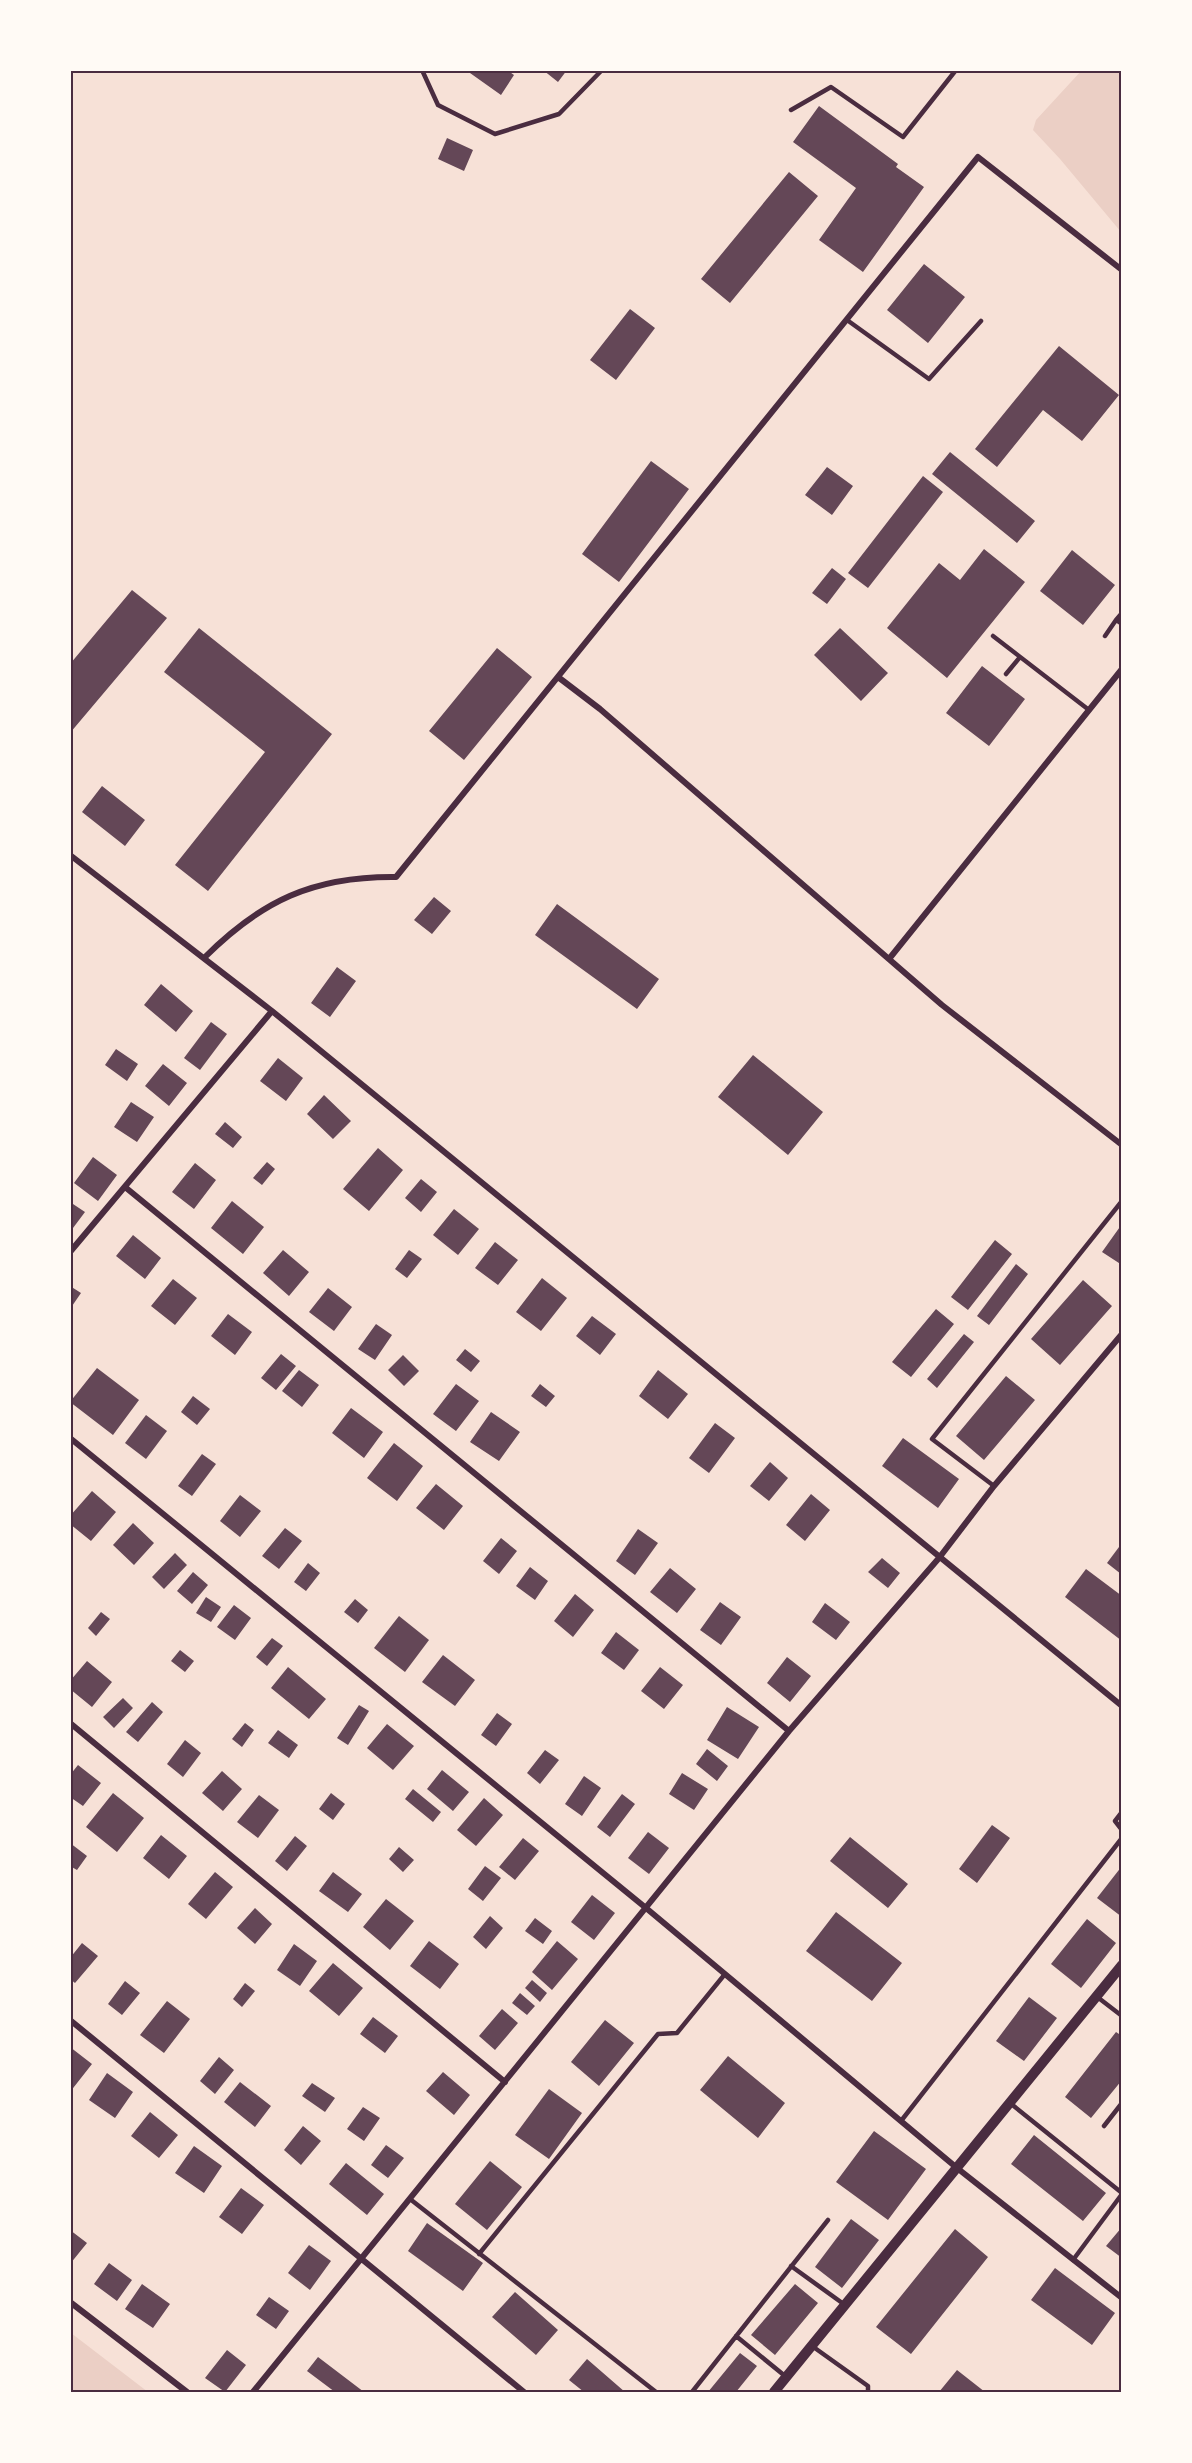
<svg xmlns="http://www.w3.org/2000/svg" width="1192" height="2463" font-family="Lato,sans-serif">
<rect width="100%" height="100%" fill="#f7e1d7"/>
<!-- green -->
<path fill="#ebcfc5" d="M1082 70 1121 71V232L1060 159 1033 130 1036 120Z
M71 2333 148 2392H71Z"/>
<!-- building -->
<path fill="#644757" d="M472 70H507L514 75 501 95 470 73Z
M543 70H567L558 82Z
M819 106 898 164 896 167 924 187 863 272 819 240 856 188 793 142Z
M447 138 473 150 464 171 438 159Z
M789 172 818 196 730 303 701 279Z
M924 264 965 297 928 343 887 310Z
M630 309 655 328 616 380 590 360Z
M1059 346 1119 395 1082 441 1043 410 997 467 975 449Z
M950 452 1035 521 1017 543 932 474Z
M651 461 689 489 619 582 582 554Z
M827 467 853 486 832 515 805 495Z
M923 476 943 492 868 588 848 573Z
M984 549 1025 582 947 678 887 628 939 563 960 580Z
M1072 550 1115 585 1083 625 1040 591Z
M832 568 846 579 827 604 812 593Z
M132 590 167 618 70 733V664Z
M199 628 332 734 208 891 175 865 265 752 164 672Z
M840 628 888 673 861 701 814 655Z
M497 648 532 677 464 760 429 731Z
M982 666 1025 699 989 746 946 713Z
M102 786 145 820 125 846 82 812Z
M434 897 451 911 432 934 414 920Z
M557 904 659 979 637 1009 535 935Z
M337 967 356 981 330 1017 311 1003Z
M161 984 193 1011 176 1032 144 1005Z
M211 1022 227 1034 200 1070 184 1058Z
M116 1049 138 1064 127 1081 105 1065Z
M753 1055 823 1112 788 1155 718 1097Z
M278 1058 303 1078 286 1101 260 1081Z
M163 1064 187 1083 169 1106 145 1086Z
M324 1095 351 1121 333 1139 307 1114Z
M131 1102 154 1117 137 1142 114 1127Z
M225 1122 242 1137 233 1148 215 1134Z
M378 1148 403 1170 369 1211 343 1189Z
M93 1157 117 1175 98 1201 74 1183Z
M267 1162 275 1169 262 1185 253 1178Z
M195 1163 216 1180 194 1209 172 1192Z
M421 1179 437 1192 421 1212 405 1198Z
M232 1201 264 1227 243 1254 211 1228Z
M70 1202 85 1212 70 1232Z
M454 1209 479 1229 458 1255 433 1235Z
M1122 1224V1265L1102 1252Z
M133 1235 161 1258 145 1279 116 1256Z
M995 1240 1012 1254 968 1310 951 1297Z
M495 1242 518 1260 498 1285 475 1268Z
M283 1250 309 1272 289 1296 263 1273Z
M409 1250 422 1259 407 1278 395 1269Z
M1016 1264 1028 1274 989 1325 977 1316Z
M542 1278 567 1298 541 1331 516 1312Z
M173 1279 197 1298 175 1325 151 1306Z
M1083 1280 1112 1306 1060 1365 1031 1339Z
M70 1286 81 1293 70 1309Z
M328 1288 352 1307 334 1331 309 1312Z
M936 1309 954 1324 911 1377 892 1362Z
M228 1314 252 1332 235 1355 211 1336Z
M592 1316 616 1334 600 1355 576 1336Z
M376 1324 392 1335 375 1360 358 1349Z
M964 1334 974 1342 937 1388 927 1379Z
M465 1349 480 1361 471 1372 456 1360Z
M281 1354 296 1366 276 1390 261 1378Z
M403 1355 419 1371 404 1386 388 1370Z
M97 1368 139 1400 113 1435 70 1402Z
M299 1370 319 1385 302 1407 282 1391Z
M658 1370 688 1394 668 1419 639 1396Z
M1006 1376 1035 1400 984 1460 956 1436Z
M456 1384 479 1401 456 1431 433 1414Z
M540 1384 555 1396 546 1407 531 1396Z
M193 1396 210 1409 197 1425 181 1412Z
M351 1408 383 1432 364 1458 332 1433Z
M491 1412 520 1432 499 1461 470 1442Z
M146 1415 167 1431 146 1459 125 1443Z
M715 1423 735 1438 709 1473 689 1458Z
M903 1438 959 1479 938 1508 882 1466Z
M394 1443 423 1466 397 1501 367 1478Z
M202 1454 216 1464 192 1496 178 1486Z
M770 1462 788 1478 769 1501 750 1486Z
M436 1484 463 1506 444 1530 416 1508Z
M92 1491 116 1512 91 1541 70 1524V1516Z
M811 1494 830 1510 805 1541 786 1525Z
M240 1495 261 1511 240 1537 220 1521Z
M133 1523 154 1543 134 1565 113 1545Z
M285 1528 302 1541 279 1569 262 1556Z
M638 1529 658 1543 635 1575 616 1561Z
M501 1538 517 1551 499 1574 483 1561Z
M1122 1543V1573L1121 1574 1107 1563Z
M175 1553 187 1565 164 1589 152 1577Z
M882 1558 900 1573 888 1588 868 1572Z
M308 1563 320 1573 306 1591 294 1582Z
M530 1567 548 1581 535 1600 516 1586Z
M670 1568 696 1589 677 1613 650 1592Z
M1086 1569 1122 1596V1641L1065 1597Z
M193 1572 208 1585 192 1604 177 1591Z
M575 1594 594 1610 573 1637 554 1621Z
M206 1597 221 1607 211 1622 196 1613Z
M355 1599 368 1610 358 1623 344 1612Z
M720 1602 741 1617 721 1645 700 1630Z
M825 1603 850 1622 836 1640 812 1622Z
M234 1605 251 1618 235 1640 217 1627Z
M101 1612 110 1619 96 1636 88 1628Z
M399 1616 429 1640 405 1672 374 1648Z
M616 1632 639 1650 624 1670 601 1653Z
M272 1638 283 1646 267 1666 256 1657Z
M180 1650 194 1661 185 1672 171 1661Z
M443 1655 475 1680 455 1706 422 1682Z
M787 1657 811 1676 790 1702 767 1683Z
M87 1661 112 1682 92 1707 70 1689V1681Z
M288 1667 326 1699 309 1719 271 1688Z
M660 1667 683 1685 664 1709 641 1691Z
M123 1698 133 1708 114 1728 103 1717Z
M152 1702 163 1712 138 1742 126 1732Z
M359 1705 369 1711 348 1745 337 1738Z
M727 1707 759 1727 738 1759 707 1740Z
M497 1713 512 1724 496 1746 481 1735Z
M245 1723 254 1730 242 1747 232 1739Z
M387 1724 414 1746 393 1770 367 1748Z
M278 1730 298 1745 289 1758 268 1743Z
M185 1740 201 1753 183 1777 167 1764Z
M707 1749 728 1766 717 1781 696 1764Z
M545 1750 559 1760 540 1784 527 1773Z
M78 1765 101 1783 83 1806 70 1797V1775Z
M442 1770 469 1792 453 1811 427 1789Z
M222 1771 242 1789 223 1811 202 1793Z
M682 1773 708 1789 694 1810 669 1794Z
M584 1776 601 1788 582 1816 565 1804Z
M413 1789 441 1812 433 1822 405 1799Z
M113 1793 144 1818 117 1852 86 1827Z
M331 1793 345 1804 333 1820 319 1809Z
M622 1794 635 1804 610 1837 597 1827Z
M259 1795 279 1810 258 1838 237 1822Z
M484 1798 503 1815 476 1846 457 1830Z
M992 1825 1010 1838 977 1883 959 1869Z
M648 1832 669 1848 649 1874 628 1858Z
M161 1835 187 1856 169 1879 143 1858Z
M295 1836 307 1846 287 1871 275 1861Z
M850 1837 908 1884 888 1908 830 1861Z
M523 1838 539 1851 515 1880 499 1867Z
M70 1843 87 1856 77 1870 70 1866Z
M399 1847 414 1860 403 1872 389 1859Z
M485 1866 501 1878 483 1901 468 1889Z
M1122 1866V1917L1097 1898Z
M215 1872 233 1887 206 1919 188 1904Z
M333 1872 362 1894 348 1912 319 1891Z
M592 1895 615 1913 594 1940 571 1922Z
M386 1899 414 1921 390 1950 363 1927Z
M255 1908 272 1924 255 1944 237 1928Z
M836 1912 902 1963 872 2001 806 1951Z
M490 1916 503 1928 486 1949 473 1937Z
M535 1918 552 1931 543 1944 525 1931Z
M1087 1919 1116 1943 1081 1988 1051 1964Z
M429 1941 459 1964 440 1989 410 1966Z
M557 1941 578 1959 552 1990 532 1972Z
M82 1943 98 1956 75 1983 70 1979V1958Z
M294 1944 317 1961 300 1986 277 1970Z
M333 1963 363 1988 339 2016 309 1991Z
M532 1980 547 1993 540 2002 525 1988Z
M125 1981 140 1993 122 2015 108 2004Z
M245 1983 255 1991 242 2007 233 1999Z
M520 1993 535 2006 527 2015 512 2003Z
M1029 1997 1057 2018 1024 2061 996 2041Z
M167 2001 190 2019 164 2053 140 2035Z
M502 2009 518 2023 495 2050 479 2036Z
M373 2017 398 2036 385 2053 360 2034Z
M605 2020 634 2043 599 2086 571 2062Z
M1116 2032 1122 2036V2080L1091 2118 1065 2097Z
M70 2047 92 2064 70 2092Z
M728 2056 785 2103 758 2138 700 2090Z
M219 2057 234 2070 215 2094 200 2081Z
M443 2072 470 2095 454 2115 426 2091Z
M107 2073 133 2092 115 2118 89 2100Z
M240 2082 271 2106 255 2127 224 2102Z
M312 2083 335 2098 325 2112 302 2096Z
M549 2089 582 2113 549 2159 515 2135Z
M363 2107 380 2118 364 2141 347 2129Z
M150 2112 178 2135 159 2158 131 2136Z
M303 2126 321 2141 301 2165 284 2150Z
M874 2131 926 2169 888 2220 836 2182Z
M1034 2135 1106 2193 1083 2221 1011 2164Z
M386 2145 404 2158 388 2178 371 2165Z
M194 2146 222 2166 204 2193 175 2173Z
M490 2161 522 2187 487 2230 455 2204Z
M346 2163 384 2194 367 2215 329 2184Z
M241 2188 264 2205 242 2234 219 2217Z
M851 2219 879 2240 842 2288 815 2267Z
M427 2223 483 2263 463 2291 408 2251Z
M1122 2227V2258L1106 2246Z
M955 2229 988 2257 911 2354 876 2327Z
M70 2230 87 2243 70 2264Z
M309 2245 331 2261 310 2290 288 2273Z
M109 2263 132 2280 117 2301 94 2284Z
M1055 2268 1115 2313 1092 2345 1031 2300Z
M142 2284 170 2304 153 2328 125 2309Z
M795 2284 818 2303 775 2355 751 2335Z
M515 2292 558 2330 536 2355 492 2317Z
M269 2297 289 2311 276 2329 256 2315Z
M227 2350 246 2365 225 2392 205 2378Z
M740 2353 757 2366 736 2392H708Z
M318 2357 364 2392H335L307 2371Z
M587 2359 625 2392H584L569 2380Z
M957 2370 985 2392H939Z"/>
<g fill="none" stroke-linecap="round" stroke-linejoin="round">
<!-- service -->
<path stroke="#4a2c40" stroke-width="4.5" d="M422 70 438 105 495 134 559 114 602 70
M791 110 831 87 903 137 956 70
M847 320 929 379 981 321
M1122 613 1116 620 1122 624
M993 636 1089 710
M1105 636 1116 620
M1006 674 1020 657
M994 1486 932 1439 1122 1201
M1122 1812 1115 1821 1122 1830
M1096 1996 1122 2016
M1010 2103 1122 2193
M901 2121 1122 1838
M1104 2126 1122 2103
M410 2199 656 2392
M479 2254 658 2034 677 2033 725 1974
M1073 2260 1122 2194
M791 2266 845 2305
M736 2336 785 2376
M812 2346 868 2386V2392
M692 2392 828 2220"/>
<!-- minor -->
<path stroke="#4a2c40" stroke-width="6" d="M558 677 600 709 942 1005 1122 1145
M70 855 272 1011 1122 1706
M204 958C261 901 313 876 396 877L978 157 1122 270
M889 959 1122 669
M125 1187 789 1731
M70 1252 272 1011
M70 1438 646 1908 957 2168 1122 2298
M70 1723 505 2082
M70 2020 524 2392
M70 2302 187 2392
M253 2392 789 1731 939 1558 994 1486 1122 1334"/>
<!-- tertiary -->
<path stroke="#4a2c40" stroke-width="10" d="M774 2392 1122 1965"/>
</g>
<!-- border -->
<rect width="1192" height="2463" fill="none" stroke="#fffaf5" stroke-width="144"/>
<rect x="72" y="72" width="1048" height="2319" fill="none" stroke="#4a2c40" stroke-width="2"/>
</svg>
